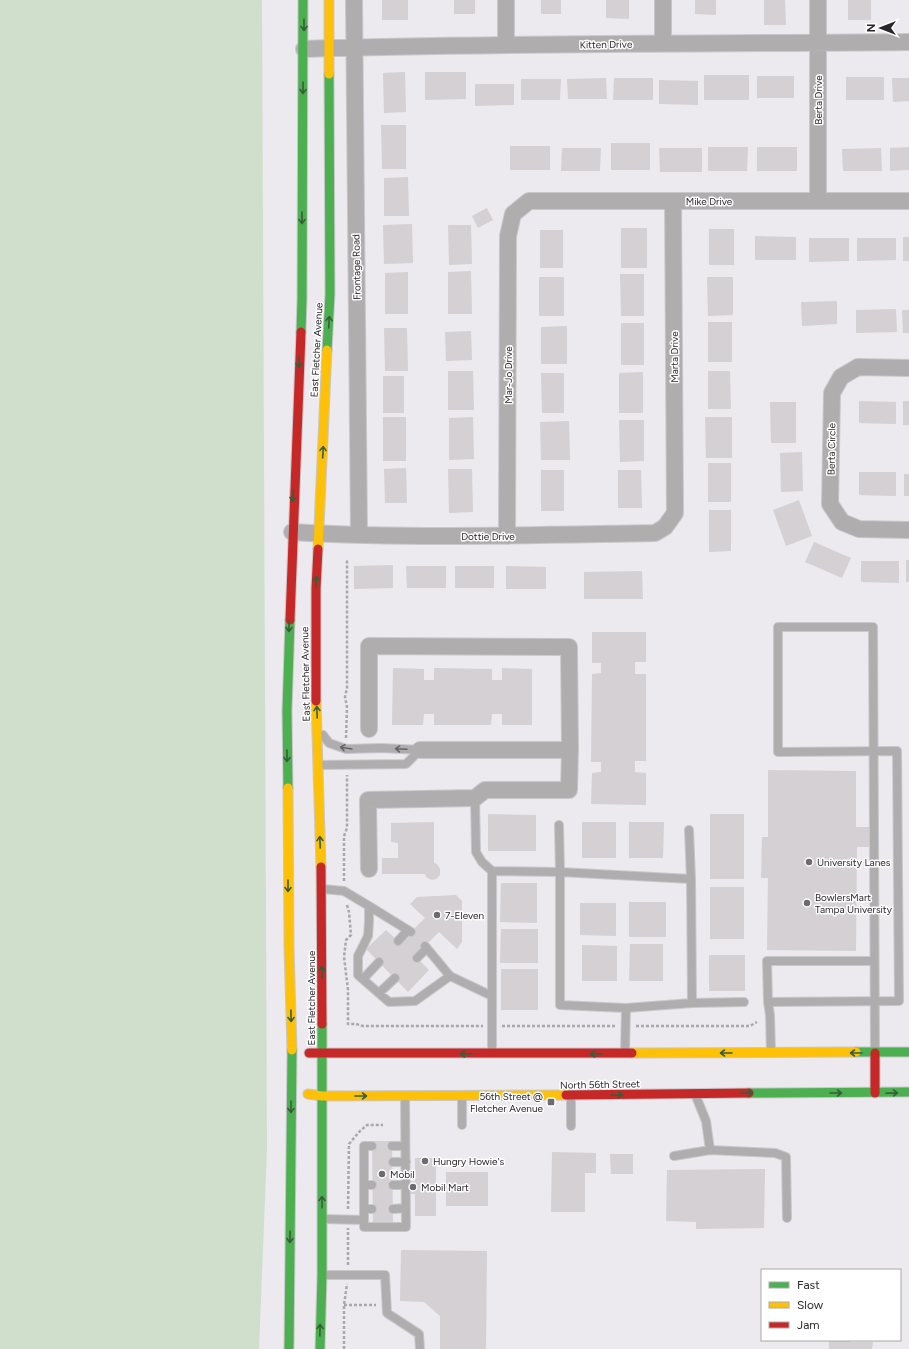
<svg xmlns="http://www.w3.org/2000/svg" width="909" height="1349" font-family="Figtree,sans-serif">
<rect width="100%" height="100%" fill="#ece9ef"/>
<!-- green -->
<path fill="#cfdfcc" d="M0 0H262L267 1149 259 1349H0Z"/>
<!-- building -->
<path fill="#d4d0d4" d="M382 0H408V20H382Z
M454 0H475V14H454Z
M541 0H561V14H541Z
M606 0H629V19L606 18Z
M695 0H716V15L695 14Z
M764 0H785L786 25H764Z
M848 0H871V20H848Z
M405 72 406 112 384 113 383 73Z
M425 72H466V99L425 100Z
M704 75H749V100H704Z
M757 76H794V98H757Z
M846 77H884V100H846Z
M606 78 607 99H568L567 79Z
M614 78H653V100H613Z
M892 78H909V101L893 102Z
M521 79H561L560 100H521Z
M659 80 698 81V105L659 104Z
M475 84H514V105L475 106Z
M381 125H406V169H382Z
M611 143H650V170H611Z
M510 146H550V170H510Z
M708 147H748L747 171H708Z
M757 147H797V171H757Z
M909 147V170L890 171V148Z
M562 148H601L600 171H561Z
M659 148H702V172H660Z
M881 148 882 171H843L842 149Z
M408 177 409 216H384V178Z
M487 208 493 220 478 228 472 216Z
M412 224 413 263 384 264 383 225Z
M448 225H471L472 264 449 265Z
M621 228H647V268H621Z
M709 229H734V265H709Z
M540 230H563V268H540Z
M755 236 796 237V260H755Z
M903 237H909V261H903Z
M809 238H849V261L809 262Z
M857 238H896V260L857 261Z
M471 271 472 314H448V272Z
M408 272V314H385V273Z
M620 274H644V316H621Z
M539 277H564V316H539Z
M707 277H733V315L708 316Z
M837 301V324L802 326 801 302Z
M896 309 897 332 856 333V310Z
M902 310H909V333H903Z
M708 322H732V362H708Z
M621 323H644V365H621Z
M567 326V364H541V327Z
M384 328H407L408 371H385Z
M471 331 472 360 446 361 445 332Z
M448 371H473L474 410H448Z
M708 371H730L731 409H708Z
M643 372V413H619V373Z
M541 373H564V413H542Z
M383 376H404V413H383Z
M859 401 896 402V424L859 423Z
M903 401H909V425H903Z
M770 402H796V443H771Z
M383 417H406V461H383Z
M473 417 474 459 449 460V418Z
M705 417H732V458H706Z
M619 420H644V461L620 462Z
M569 421 570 460H541L540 422Z
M802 452 803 491 781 492 780 453Z
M708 463H731V502H708Z
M406 468 407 503H385L384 469Z
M448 469H472L473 512 449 513Z
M541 470H564V511H541Z
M618 470H641L642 508H618Z
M859 472H896V496L859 495Z
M904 474H909V496H904Z
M799 500 812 536 786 546 773 510Z
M709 510H731V551L709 552Z
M814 542 851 558 842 578 805 562Z
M906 560H909V582H906Z
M861 561H899V583L861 582Z
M393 565V588L354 589V566Z
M406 566H446V588H407Z
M455 566H494V588H455Z
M506 566 546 567V589H506Z
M642 571 643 599H584V572Z
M592 632H646V662H635V674H646V761H635V772L646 773V805L591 804 592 773 601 772V762H591L592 674 601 673V663H592Z
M393 668 424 669V680H434V668L492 669V680H502V668L532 669V725H502V714H492L491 725H434V714H424L423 725H392Z
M768 770 856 771V827H869V847H857L856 951 767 950 768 878H761L762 837H768Z
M488 814 536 815V851H488Z
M710 814H744V879H710Z
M434 822V863L437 864 440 869V875L436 879 432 880 426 877 425 874H382V858H398V843L391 842V823Z
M582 822H616V858H582Z
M629 822H664L663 858H629Z
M501 883H537V923L500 922Z
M710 887H744V939H710Z
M456 895 462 901V942L457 949 439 932 415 956 429 970 408 992 366 949 386 930 400 943 425 918 410 904 417 897Z
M629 902H666V937H629Z
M580 903H616V936L580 935Z
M501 929H538V963H500Z
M630 944H663V981H629Z
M582 945 617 946V981H582Z
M709 955H745V991H709Z
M501 969H538V1010H501Z
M372 1141H392L393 1224H373Z
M552 1152 596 1153V1173H585V1212H551Z
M610 1154H633V1174H611Z
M415 1158H436V1216H415V1194H410V1181H415Z
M765 1169 764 1228 696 1229V1222L666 1221 667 1170Z
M446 1172H488V1206H446Z
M401 1250 487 1251 486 1349H440V1316L424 1302 400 1301Z
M829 1340H850V1342H873L872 1349H829Z"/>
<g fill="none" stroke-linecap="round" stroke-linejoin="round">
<!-- lane casing -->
<g stroke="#c9c7cb" stroke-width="10">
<path id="lane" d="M323 735 329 743 346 749 382 748 420 750
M319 765 406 764 420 750
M475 798 476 852 482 862 492 871
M689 830 691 879
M323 889 344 891 369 906V922L368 936 358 956V975L389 1002 415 1001 450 976
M369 906 411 932
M398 941 408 930
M425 946 450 976 492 996
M417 958 427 948
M363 979 379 962
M379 993 395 978
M768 1002 899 1001 897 751 778 752V627H873C873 769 875 910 875 1052
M692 1003 744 1002
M625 1052 626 1008 560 1005V872L691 879 692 1003 626 1008
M492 1053V871L560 872 559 825
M771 1053 770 1015 768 1002 767 961H874
M462 1096V1125
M571 1126V1096
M372 1146H364V1227H406L405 1096
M392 1146H405
M710 1150 775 1153 786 1157 787 1218
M674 1156 710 1150 706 1121 695 1094
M393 1162H406
M364 1185H372
M393 1185H406
M364 1209H372
M393 1209 406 1208
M323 1219 364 1220
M323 1275H385L387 1313 419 1334 420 1349"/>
</g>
<!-- street casing -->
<g stroke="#c9c7cb" stroke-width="18">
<path id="street" d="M354 0 359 535
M506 0V44
M663 0V43
M818 0V201
M304 49C505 43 707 44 909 42
M909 368 858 367 841 377 832 393 830 504 842 522 859 529 909 530
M292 532C413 539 534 535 655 533L665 527 675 513 673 201
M507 536 508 236 513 214 529 201H909
M369 729V646L569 647 570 750H420
M369 869 368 800 475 798 485 790H569L570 750"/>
</g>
<!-- fast casing -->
<g stroke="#c9c7cb" stroke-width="11">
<path id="fast" d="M301 332 302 298 303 0
M327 350 330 294 329 74
M288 788 287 711 290 620
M856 1052H909
M749 1093 909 1092
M289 1349 292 1050
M320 1349 322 1275V1024"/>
</g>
<!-- slow casing -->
<g stroke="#c9c7cb" stroke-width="11">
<path id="slow" d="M329 0V74
M318 549 327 350
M316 701 321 867
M288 788 289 947 292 1050
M632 1053 856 1052
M308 1094 322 1096 566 1095"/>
</g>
<!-- jam casing -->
<g stroke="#c9c7cb" stroke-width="11">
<path id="jam" d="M290 620 301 332
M316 701V588L318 549
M321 867 322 1024
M309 1053H632
M875 1053V1093
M566 1095 749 1093"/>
</g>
<!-- path -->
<path stroke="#a9a8a9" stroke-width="2.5" stroke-dasharray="3 2" stroke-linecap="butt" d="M346 738 347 707 345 697 347 688V559
M344 881V836L347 828V775
M347 905 349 912 351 935 346 940 344 957 348 990V1024H356L363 1026H483
M502 1026H615
M636 1026H750L757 1022
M348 1209 349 1144 359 1132 367 1125H383
M348 1265V1228
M344 1305H376
M344 1349V1305L347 1284"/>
<!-- lane -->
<use href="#lane" stroke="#b0adae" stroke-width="8"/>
<!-- street -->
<use href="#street" stroke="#b0adae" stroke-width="16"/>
<!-- fast -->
<use href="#fast" stroke="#4caf50" stroke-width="9"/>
<!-- slow -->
<use href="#slow" stroke="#ffc107" stroke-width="9"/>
<!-- jam -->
<use href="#jam" stroke="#c62828" stroke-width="9"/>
</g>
<!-- one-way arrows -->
<defs><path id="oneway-shaft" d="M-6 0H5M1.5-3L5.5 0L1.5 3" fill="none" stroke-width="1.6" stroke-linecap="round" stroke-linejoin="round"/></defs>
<g stroke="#385d3a">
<use href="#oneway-shaft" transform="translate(304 25) rotate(90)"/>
<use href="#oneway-shaft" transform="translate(303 88) rotate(90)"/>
<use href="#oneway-shaft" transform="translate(302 218) rotate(90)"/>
<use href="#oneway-shaft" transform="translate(329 322) rotate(-87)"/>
<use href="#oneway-shaft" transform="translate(299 362) rotate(92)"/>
<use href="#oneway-shaft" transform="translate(323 452) rotate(-87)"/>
<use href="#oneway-shaft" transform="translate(293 496) rotate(93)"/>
<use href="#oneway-shaft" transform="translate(316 582) rotate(-87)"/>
<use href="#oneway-shaft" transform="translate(289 626) rotate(91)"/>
<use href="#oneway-shaft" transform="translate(317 712) rotate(-92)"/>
<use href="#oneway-shaft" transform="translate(287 756) rotate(90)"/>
<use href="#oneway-shaft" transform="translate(320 842) rotate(-92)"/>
<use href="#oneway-shaft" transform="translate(288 886) rotate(90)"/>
<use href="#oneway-shaft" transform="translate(322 972) rotate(-90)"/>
<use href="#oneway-shaft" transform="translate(291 1016) rotate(89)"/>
<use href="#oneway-shaft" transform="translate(726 1053) rotate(180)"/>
<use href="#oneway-shaft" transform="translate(856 1053) rotate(180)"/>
<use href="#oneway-shaft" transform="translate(466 1054) rotate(180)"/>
<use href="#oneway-shaft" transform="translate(596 1054) rotate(180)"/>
<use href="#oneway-shaft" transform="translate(747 1093)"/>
<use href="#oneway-shaft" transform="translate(836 1093)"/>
<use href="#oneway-shaft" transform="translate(892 1093) rotate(-2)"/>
<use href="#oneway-shaft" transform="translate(617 1095) rotate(-1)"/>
<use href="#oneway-shaft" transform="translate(361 1096)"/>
<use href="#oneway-shaft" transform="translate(291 1107) rotate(91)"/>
<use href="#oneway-shaft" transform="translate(322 1202) rotate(-90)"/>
<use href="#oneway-shaft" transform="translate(290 1237) rotate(91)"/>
<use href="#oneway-shaft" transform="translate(320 1330) rotate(-89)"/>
</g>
<g stroke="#666366">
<use href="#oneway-shaft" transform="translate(346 748) rotate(-171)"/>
<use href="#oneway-shaft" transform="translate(401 749) rotate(-177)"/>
</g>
<!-- markers -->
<g fill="#6e6b70" stroke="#fff" stroke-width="1.5">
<circle cx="809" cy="862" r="4"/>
<circle cx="807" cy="903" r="4"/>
<circle cx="437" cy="915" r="4"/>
<rect x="547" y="1098" width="8" height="8" rx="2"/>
<circle cx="425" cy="1161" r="4"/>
<circle cx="382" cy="1174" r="4"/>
<circle cx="413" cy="1187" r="4"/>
</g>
<g text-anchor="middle" stroke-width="3" stroke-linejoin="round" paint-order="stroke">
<!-- street labels -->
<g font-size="10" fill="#2a272b" stroke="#fff">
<text transform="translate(606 44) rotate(-1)" y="4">Kitten Drive</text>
<text transform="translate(818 100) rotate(-90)" y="4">Berta Drive</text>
<text x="709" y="205">Mike Drive</text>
<text transform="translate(356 267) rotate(-91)" y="4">Frontage Road</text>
<text transform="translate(316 350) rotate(-87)" y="4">East Fletcher Avenue</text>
<text transform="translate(674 357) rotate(-90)" y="4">Marta Drive</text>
<text transform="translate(508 375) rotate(-90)" y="4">Mar-Jo Drive</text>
<text transform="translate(831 449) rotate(-89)" y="4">Berta Circle</text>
<text x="488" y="540">Dottie Drive</text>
<text transform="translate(305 674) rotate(-91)" y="4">East Fletcher Avenue</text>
<text transform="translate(311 998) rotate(-90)" y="4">East Fletcher Avenue</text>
<text transform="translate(600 1084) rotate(-1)" y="4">North 56th Street</text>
</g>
<!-- poi labels -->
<g font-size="10" fill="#2a272b" stroke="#fff" text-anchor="start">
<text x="817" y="866">University Lanes</text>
<text x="815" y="901">BowlersMart<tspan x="815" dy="12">Tampa University</tspan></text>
<text x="445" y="919">7-Eleven</text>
<text x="543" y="1100" text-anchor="end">56th Street @<tspan x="543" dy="12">Fletcher Avenue</tspan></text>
<text x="433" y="1165">Hungry Howie's</text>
<text x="390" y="1178">Mobil</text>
<text x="421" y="1191">Mobil Mart</text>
</g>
</g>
<!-- legend -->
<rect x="761" y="1269" width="140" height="72" fill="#ffffff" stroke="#aaa9aa"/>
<rect x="769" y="1282" width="20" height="6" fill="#4caf50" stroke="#aaa9aa"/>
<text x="797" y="1289" font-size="12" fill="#2a272b">Fast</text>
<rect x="769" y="1302" width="20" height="6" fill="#ffc107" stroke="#aaa9aa"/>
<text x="797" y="1309" font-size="12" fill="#2a272b">Slow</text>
<rect x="769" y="1322" width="20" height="6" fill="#c62828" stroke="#aaa9aa"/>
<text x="797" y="1329" font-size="12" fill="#2a272b">Jam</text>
<!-- north arrow -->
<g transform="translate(881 28) rotate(270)" stroke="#ffffff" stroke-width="3" paint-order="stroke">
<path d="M0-3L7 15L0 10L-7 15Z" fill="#2a272b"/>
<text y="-6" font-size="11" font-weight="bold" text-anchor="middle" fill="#2a272b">N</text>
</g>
</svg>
